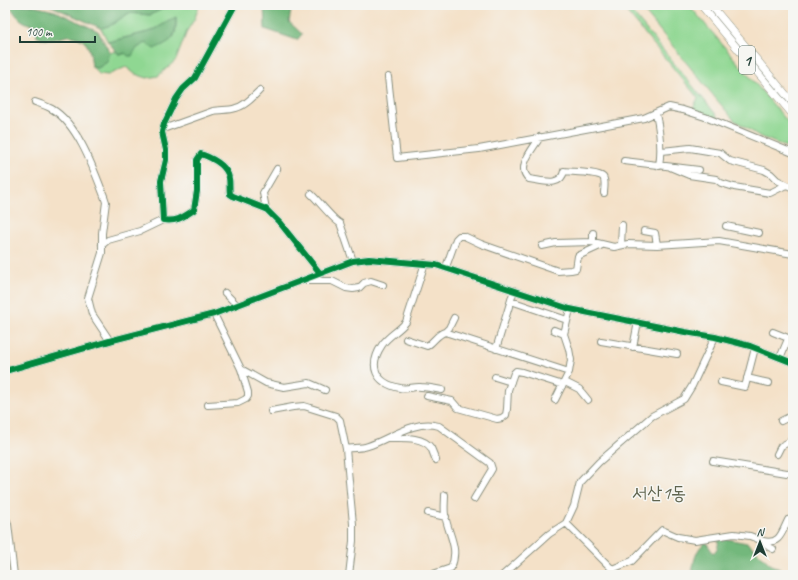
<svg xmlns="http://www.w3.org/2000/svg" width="798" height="580" font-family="Caveat,'Poor Story',sans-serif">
<rect width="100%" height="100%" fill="#f6f6f2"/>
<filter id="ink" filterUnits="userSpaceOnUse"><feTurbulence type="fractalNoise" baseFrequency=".025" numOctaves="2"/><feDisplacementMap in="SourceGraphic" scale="8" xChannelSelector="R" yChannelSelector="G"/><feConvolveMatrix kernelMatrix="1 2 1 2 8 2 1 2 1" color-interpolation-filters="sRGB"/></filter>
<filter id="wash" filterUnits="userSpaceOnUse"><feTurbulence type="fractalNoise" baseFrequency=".012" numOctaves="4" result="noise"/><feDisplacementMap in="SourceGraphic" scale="16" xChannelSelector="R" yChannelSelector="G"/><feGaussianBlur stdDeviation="0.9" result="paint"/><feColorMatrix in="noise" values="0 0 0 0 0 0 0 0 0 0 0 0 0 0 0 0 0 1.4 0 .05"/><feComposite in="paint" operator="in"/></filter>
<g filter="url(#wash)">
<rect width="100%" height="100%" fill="#f4e1c8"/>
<!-- green -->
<path fill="#8fd792" stroke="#578a63" d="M164 5H199L195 18 187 31 176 60 158 76 147 78 135 74 126 67 108 75 99 74 92 67 98 68 107 62 110 53 115 51 120 55 134 51 139 47 146 43 154 48C173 40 177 40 176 17L152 31 108 42 101 28 111 25 129 13 150 15 166 6Z
M621 5H626L719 118 717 119 692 110 698 98Z
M639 5H689L793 128V150L759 136 734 120 717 100Z"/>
<!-- forest -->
<path fill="#73b87c" stroke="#497a58" d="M5 5H29L55 11 98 31 110 53 107 62 98 68 92 67C90 54 91 42 76 37 73 37 70 35 67 36 54 39 51 42 37 37L36 27C30 24 24 23 19 18 12 11 15 10 5 5Z
M49 5H164L167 7 150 15 129 13 111 25 101 28Z
M264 5H296L291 10 289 22 302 34 297 40 265 29Z
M176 17C176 38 173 41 154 49L146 43C139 46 135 49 132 56H128L125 53 120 55 108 42 152 31Z
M722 538 747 543 757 551 770 564 781 570 793 572V575H691C694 563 695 549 706 542L713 553C718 549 719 545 718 539Z"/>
</g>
<g filter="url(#ink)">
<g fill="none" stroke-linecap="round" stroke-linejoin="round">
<!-- minor casing -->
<g stroke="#8a8f7e" stroke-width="8">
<path id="minor" d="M235 5 195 78 183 89 176 99 164 124 162 132 166 150V160L161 181 163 220C178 222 183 217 194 210L197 191V160L201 154C212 158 227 165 229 178 230 183 229 188 230 194L233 196 266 209 280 223 320 273
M388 77 397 158 479 149 644 118 669 107 683 110 705 117 793 153
M35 102C41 104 47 106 52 109 78 124 94 170 104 196L106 202 102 233V253L88 298 92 314 110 341
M656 114C660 132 662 148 659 166
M163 129 213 111C220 109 228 111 236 108 245 106 253 97 260 90
M540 137C534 148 515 167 529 179 541 180 561 188 564 171 572 172 598 172 603 177 606 181 604 189 604 193
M662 151 690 148 720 153 730 161 764 170 771 174 777 180 793 188
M624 161 699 170
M670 167 689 175 716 179 721 183 734 187 770 193 786 185
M311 194C318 200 334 221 340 223L353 261
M266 209 263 193 277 169
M726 226 759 233
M644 231 655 233 657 245
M593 233V242
M102 245 108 240 140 231 163 220
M621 245 622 225
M542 246 556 243 593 242 614 247 628 244 657 245 719 241 793 254
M425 263 406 322C399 331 388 336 382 345 368 366 375 383 400 388 407 390 414 386 421 387 428 387 435 389 442 390
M446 267 456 239 459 236H464L481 244 558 271 571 270 576 269 578 256 602 245
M301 281H332L346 288 353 289 359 288 364 283 371 281 383 285
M225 293 237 305
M511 301 567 320
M554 330 564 334
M445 332 449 328 454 318
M773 332 793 340
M406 339 427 346C434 342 437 334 445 332L569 372
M601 341 677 354
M633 347 638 322
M496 349 514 290
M780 358 788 339
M241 369 266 383 284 387 309 383 325 390
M5 371 113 340 214 314 353 261 369 259 436 265 570 309 685 332 715 337 750 346 793 363
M495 377 511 382
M747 378 769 383
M565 382 579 389 588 400
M721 382 745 387 755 348
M427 396 452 401 458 408 497 419 502 418 506 415 507 409 508 390 514 373 516 371 522 372 563 385
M555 400 569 372 571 360 569 349 564 334 570 309
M208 405 238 403 246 399 248 396V392L241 369 214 314
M271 411 293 407 304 406 336 416 340 420 346 449
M781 421 793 415
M389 438C402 438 423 436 431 448 433 452 434 456 436 460
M777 454 781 446 793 440
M713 461 793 474
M428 513 446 517
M5 516 8 524 14 575
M566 523 612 569 613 575
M763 541C780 545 782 532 788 520
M612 569 632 561 662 530 678 537 695 540 734 534 750 536 763 541 769 547 773 549
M349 575 353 541V524L346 449C353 447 360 449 368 446 390 439 414 419 439 426L490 463 492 469 474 499
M430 575 451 568C460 548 448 534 445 515 444 508 445 501 445 495
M503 575 549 534 566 523 574 506 580 482 599 462 652 416 684 399 692 386 715 337"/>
</g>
<!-- major casing -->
<g stroke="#8a8f7e" stroke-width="8">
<path id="major" d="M701 5 793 115
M711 5 793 103"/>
</g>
<!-- minor -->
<use href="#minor" stroke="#fff" stroke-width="6"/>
<!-- major -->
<use href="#major" stroke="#fff" stroke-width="7"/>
<!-- cycleway casing -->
<g stroke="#f6f6f2" stroke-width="8">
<path id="cycleway" d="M235 5 195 78 183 89 176 99 164 124 162 132 166 150V160L161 181 163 220C178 222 183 217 194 210L197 191V160L201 154C212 158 227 165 229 178 230 183 229 188 230 194L233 196 266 209 280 223 320 273
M5 371 113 340 214 314 353 261 369 259 436 265 570 309 685 332 715 337 750 346 793 363"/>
</g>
<!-- cycleway -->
<use href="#cycleway" stroke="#00873e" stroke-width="6"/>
</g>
</g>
<g text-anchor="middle" stroke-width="3" stroke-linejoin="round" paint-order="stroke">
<!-- shield labels -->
<rect fill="#f6f6f2" stroke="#60746d" stroke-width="1" x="739" y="46" width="16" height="28" rx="3"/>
<g font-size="16" font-weight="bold" fill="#1f3d34">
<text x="747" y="66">1</text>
</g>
<!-- quarter labels -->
<g font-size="19" fill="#5f644e" stroke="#f6f6f2">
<text x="659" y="499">서산1동</text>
</g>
</g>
<!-- margin -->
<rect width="798" height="580" fill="none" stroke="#f6f6f2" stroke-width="20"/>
<!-- north arrow -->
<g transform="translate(760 542)" stroke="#f6f6f2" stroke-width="3" paint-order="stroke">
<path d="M0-3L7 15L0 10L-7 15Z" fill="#1f3d34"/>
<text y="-6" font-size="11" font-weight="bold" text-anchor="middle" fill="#1f3d34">N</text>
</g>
<!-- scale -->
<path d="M20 36v6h75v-6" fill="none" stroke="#1f3d34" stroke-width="2"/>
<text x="26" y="36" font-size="12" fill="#1f3d34" stroke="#f6f6f2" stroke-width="3" paint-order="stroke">100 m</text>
</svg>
